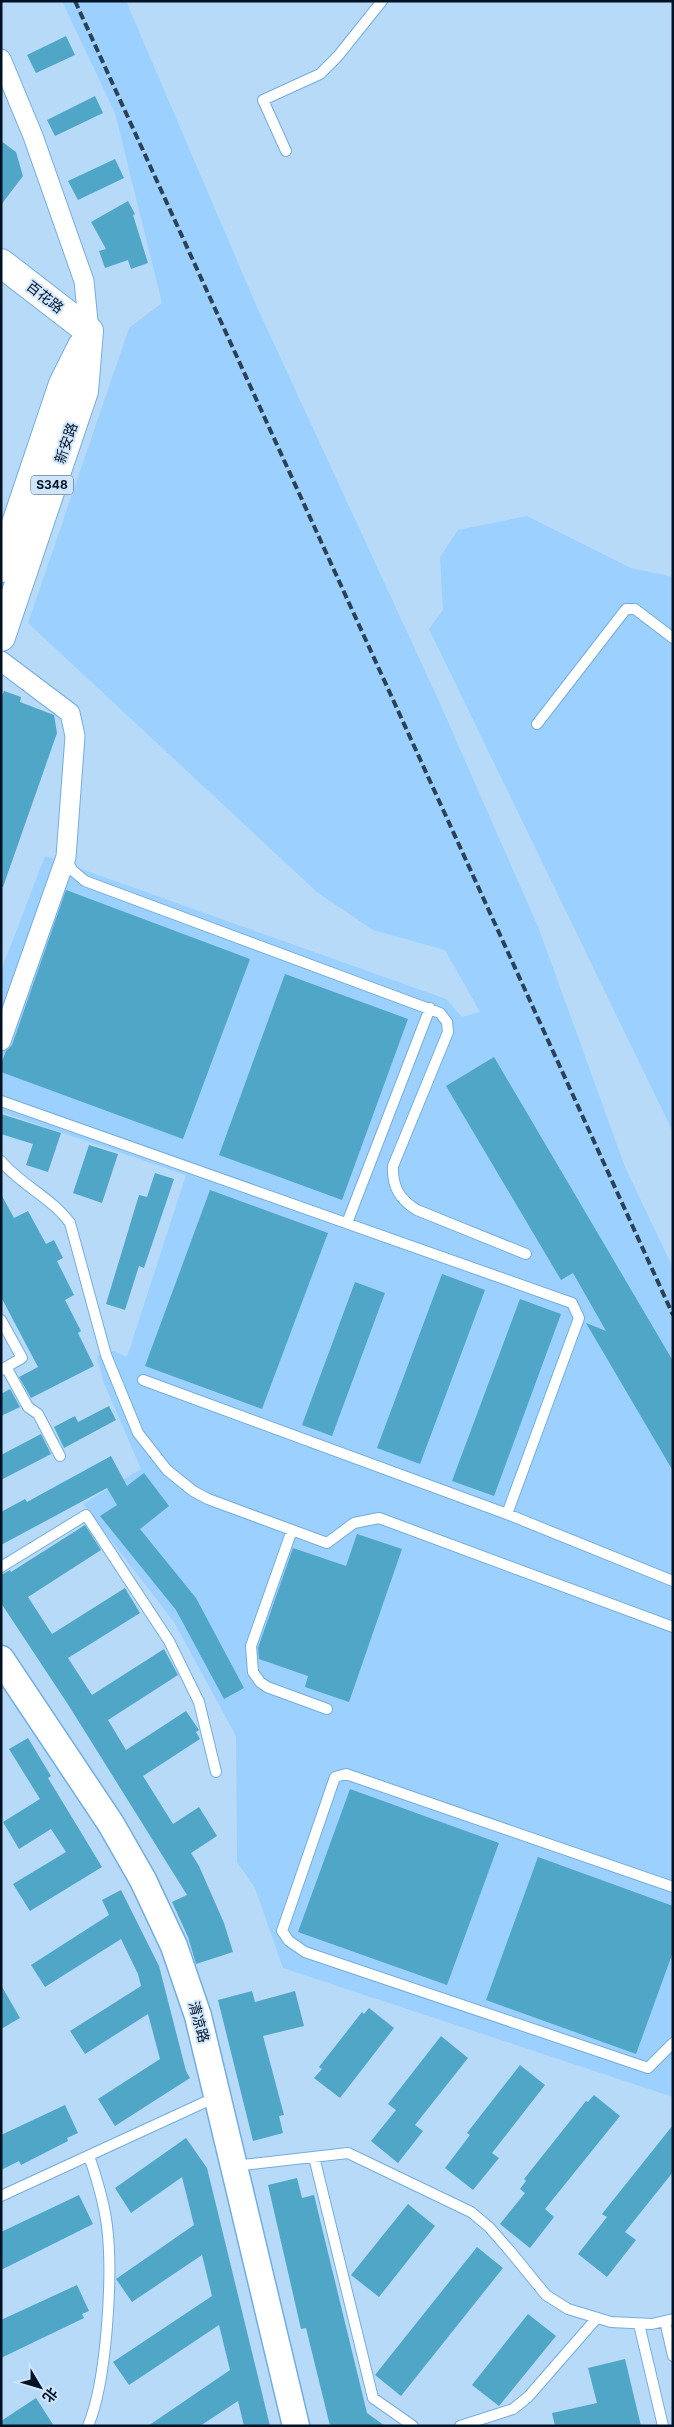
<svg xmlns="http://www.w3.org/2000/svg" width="674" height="2427" font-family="Inter,'Noto Sans SC',sans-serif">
<rect width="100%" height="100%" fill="#b7daf9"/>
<!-- built -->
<path fill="#9cd0fe" d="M62 1H126L257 307 438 699 539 929 625 1167 673 1268V2097L283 1968 255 1888 237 1862 236 1736 174 1622 83 1504 141 1469 103 1381 97 1356 114 1351 127 1357 186 1175 1 1112V971L45 856 446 999 462 1017 480 1012 445 950 373 930 318 893 28 623 129 328 162 303 115 113Z
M527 516 631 568 673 577V1132L429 629 443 610 440 557 458 530Z"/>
<!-- building -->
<path fill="#4fa6c7" d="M66 36 75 55 36 73 27 55Z
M95 96 103 113 55 136 47 120Z
M1 141 16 152 23 176 1 205Z
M115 159 124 178 78 200 68 181Z
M128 201 135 214 133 215 148 263 131 269 128 260 105 268 99 251 106 249 91 222Z
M4 691 21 697 20 702 54 715 57 733 3 887H1V698Z
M66 890 250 959 183 1139 1 1072V1064L6 1051 12 1045Z
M285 974 408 1019 342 1200 219 1155Z
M494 1057 673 1361V1471L586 1323 606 1331 573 1273 561 1280 446 1086Z
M1 1114 61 1133 48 1172 26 1165 33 1144 1 1134Z
M89 1145 118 1154 102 1203 73 1193Z
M155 1173 174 1179 144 1268 139 1266 125 1310 106 1304 139 1195 147 1197Z
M210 1190 328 1233 262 1409 145 1366Z
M1 1194 14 1218 28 1211 46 1244 54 1240 63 1258 57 1261 74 1295 65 1300 81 1331 78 1333 94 1366 31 1398 19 1377 38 1367 1 1297Z
M442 1274 485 1290 420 1464 377 1448Z
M355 1282 385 1293 332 1436 302 1425Z
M520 1299 561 1314 494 1496 452 1481Z
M10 1389 20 1407 1 1416V1394Z
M109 1406 116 1420 64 1448 54 1427 75 1416 78 1422Z
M41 1434 51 1454 1 1480V1455Z
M111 1456 127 1486 144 1473 169 1506 140 1529 196 1598 244 1688 224 1699 176 1610 100 1516 117 1505 107 1488 1 1545V1512L25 1499 27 1502Z
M85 1525 101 1550 28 1597 52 1634 125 1588 140 1613 68 1658 92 1695 164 1649 178 1675 108 1720 126 1750 186 1711 199 1730 196 1732 200 1739 143 1776 173 1824 199 1807 217 1836 191 1853 199 1866 224 1923 233 1952 196 1964 188 1937 172 1902 187 1895 69 1706 1 1603V1575L10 1570 11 1572Z
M357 1534 402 1549 349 1702 305 1687 308 1676 259 1659 258 1648 293 1548 346 1566Z
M28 1738 51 1776 48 1778 102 1867 30 1911 13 1884 66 1852 51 1829 19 1849 3 1822 40 1799 9 1749Z
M350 1789 499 1843 447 1985 298 1932Z
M538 1857 673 1906V1952L636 2054 486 2000Z
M121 1890 159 1966 186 2071 190 2078 115 2126 98 2099 160 2059 148 2014 85 2054 70 2031 141 1986 138 1974 121 1939 45 1987 31 1965 109 1915 102 1900Z
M1 1985 20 2018 1 2029Z
M252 1991 255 2002 295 1991 304 2026 263 2036 284 2115 279 2116 283 2133 253 2141 218 2000Z
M369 2008 394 2028 340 2098 314 2078 322 2069 319 2067 362 2012 364 2014Z
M441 2036 468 2058 415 2125 423 2131 398 2163 371 2141 396 2110 388 2104Z
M520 2065 545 2085 492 2153 499 2158 473 2190 445 2168 470 2135 467 2133Z
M594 2095 620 2116 545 2209 554 2217 530 2248 500 2224 525 2193 520 2189 526 2181 524 2179 586 2101 588 2102Z
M65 2105 78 2133 67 2138 68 2141 21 2165 19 2161 1 2170V2135Z
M673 2125V2172L625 2232 636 2240 607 2277 578 2254 607 2217 602 2214Z
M186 2138 207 2168 270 2426H244L238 2401 200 2426H148L230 2370 219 2325 129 2385 113 2362 212 2296 202 2255 132 2302 116 2279 194 2225 182 2177 131 2213 115 2188Z
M297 2178 302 2198 314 2195 367 2413 385 2426H330L306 2328 301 2329 268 2185Z
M79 2195 93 2224 1 2270V2232Z
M408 2204 435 2226 379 2297 351 2275Z
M477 2247 503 2268 401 2396 375 2375Z
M77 2285 89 2311 82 2314 84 2318 1 2358V2320Z
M528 2314 556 2336 499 2406 472 2385Z
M625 2359 641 2426H555L552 2413 597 2403 588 2368Z
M36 2398 54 2426H1V2421Z"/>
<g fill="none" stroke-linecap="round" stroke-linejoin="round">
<!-- lane casing -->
<g stroke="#73ade0" stroke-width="12">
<path id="lane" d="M286 151 263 100 320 74 338 56 382 1
M537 724 626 609H635L673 638
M66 858 72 870 85 881 440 1013 447 1022 448 1032 393 1166C392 1187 400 1200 417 1210L526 1254
M1 1101 572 1303 579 1318 507 1514
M1 1161C21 1185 52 1198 70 1223L106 1355 138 1433 167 1470 193 1491 208 1499 327 1543 354 1523 379 1518 673 1627
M347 1223 430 1008
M1 1320 22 1358 1 1370
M6 1367 28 1407 38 1414 60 1456
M143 1380 507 1514 673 1581
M292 1530 251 1646 253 1672 260 1682 267 1687 327 1709
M1 1567 86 1515 169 1641 199 1702 216 1772
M673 1887 346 1774 335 1777 282 1931 289 1941 305 1952 648 2068 673 2043
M314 2157 373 2398 413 2426
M234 2166 348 2153 471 2212 489 2227 510 2251 546 2295 568 2309 611 2322 652 2324 673 2319
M1 2196 216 2097
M665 2321 673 2356
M639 2324 663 2426
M88 2426C107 2381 113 2275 107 2226 104 2202 97 2179 89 2156
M460 2426 513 2409 528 2397 596 2319"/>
</g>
<!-- street casing -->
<g stroke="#73ade0" stroke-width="21">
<path id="street" d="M1 59 33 136 84 281 89 331
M1 661 70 713 75 736 66 857 1 1041"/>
</g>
<!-- secondary casing -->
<g stroke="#73ade0" stroke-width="29">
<path id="secondary" d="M1 1659 111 1824 143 1880 174 1946 198 2016 296 2426"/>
</g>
<!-- primary casing -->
<g stroke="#73ade0" stroke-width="30">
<path id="primary" d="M1 263 89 331
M1 568 63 384 82 346
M1 637 84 391 89 331"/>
</g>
<!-- lane -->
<use href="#lane" stroke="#fff" stroke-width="10"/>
<!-- street -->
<use href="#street" stroke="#fff" stroke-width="19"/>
<!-- secondary -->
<use href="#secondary" stroke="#fff" stroke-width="26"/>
<!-- primary -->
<use href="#primary" stroke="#fff" stroke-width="28"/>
<!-- rail -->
<path stroke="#2b4156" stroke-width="4" stroke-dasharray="8 4" stroke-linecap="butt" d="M75 1 673 1315"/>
</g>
<g text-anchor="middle" stroke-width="4" stroke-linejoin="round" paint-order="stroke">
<!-- shield labels -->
<rect fill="#cee5fb" stroke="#3e5164" stroke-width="1" x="31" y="475.5" width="42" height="19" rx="4"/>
<g font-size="12" font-weight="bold" fill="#001224">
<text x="52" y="489">S348</text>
</g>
<!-- street labels -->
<g font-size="14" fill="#001224" stroke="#cee5fb">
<text transform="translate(45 297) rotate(38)" y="5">百花路</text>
<text transform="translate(66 443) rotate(-71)" y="5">新安路</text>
<text transform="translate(199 2022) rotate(75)" y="5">清凉路</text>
</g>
</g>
<!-- border -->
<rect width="674" height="2427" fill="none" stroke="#001224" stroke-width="5"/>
<!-- north arrow -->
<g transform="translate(40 2387) rotate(128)" stroke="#cee5fb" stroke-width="4" paint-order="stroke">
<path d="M0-4L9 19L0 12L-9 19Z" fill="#001224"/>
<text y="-8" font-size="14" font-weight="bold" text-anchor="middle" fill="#001224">北</text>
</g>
</svg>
